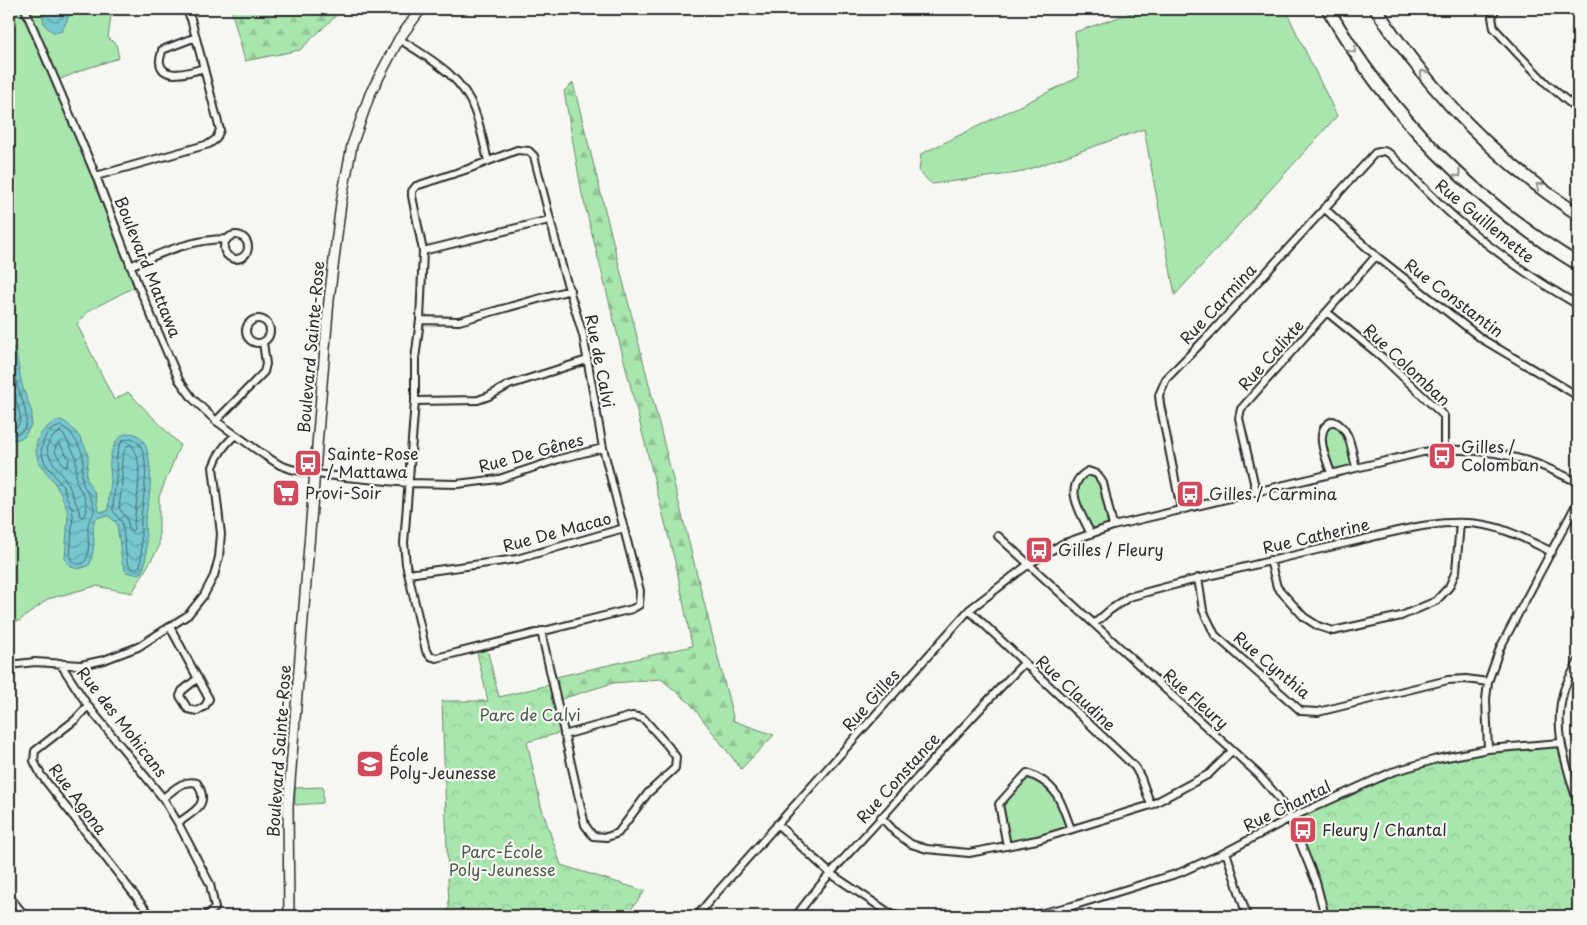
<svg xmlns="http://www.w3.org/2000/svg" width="1587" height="925" font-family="'Playpen Sans',sans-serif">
<defs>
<pattern id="forest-firs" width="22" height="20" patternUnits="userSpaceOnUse" patternTransform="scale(1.25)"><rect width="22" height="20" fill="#a8e6ad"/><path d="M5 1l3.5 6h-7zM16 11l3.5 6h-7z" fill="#91c595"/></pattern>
<pattern id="park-crowns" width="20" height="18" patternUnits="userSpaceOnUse" patternTransform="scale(1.25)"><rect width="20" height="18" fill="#a8e6ad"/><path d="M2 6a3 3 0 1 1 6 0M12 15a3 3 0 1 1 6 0" fill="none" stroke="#91c595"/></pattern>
<pattern id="water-waves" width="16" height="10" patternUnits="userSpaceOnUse" patternTransform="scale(1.25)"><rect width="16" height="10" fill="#76c7d0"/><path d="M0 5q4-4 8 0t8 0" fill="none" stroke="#61a2a9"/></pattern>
</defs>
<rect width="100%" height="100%" fill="#f6f6f2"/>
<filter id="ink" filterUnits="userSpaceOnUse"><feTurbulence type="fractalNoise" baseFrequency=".02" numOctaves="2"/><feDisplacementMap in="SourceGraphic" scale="10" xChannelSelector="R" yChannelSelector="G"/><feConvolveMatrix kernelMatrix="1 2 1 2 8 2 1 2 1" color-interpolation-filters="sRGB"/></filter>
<g filter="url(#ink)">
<!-- grass -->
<path fill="#a8e6ad" stroke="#6a886c" d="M9 9H112L108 38 116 44 119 58 85 69 56 81 138 285 90 310 77 324 114 400 128 392 180 445 159 497V547L132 593 96 586 48 599 19 621H9Z
M1143 9H1285L1337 116 1175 295 1144 129 1018 173 932 184 919 172 921 154 1079 77 1075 32Z
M1327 423H1340L1356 467 1331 473 1322 429Z
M1088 471 1103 483 1113 526 1091 534 1075 502 1081 475Z
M1027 773 1058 795 1071 829 1007 846 999 804Z
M323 787V803L295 805V788Z"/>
<!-- forest -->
<path fill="url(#forest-firs)" stroke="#6a886c" d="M231 9H343L300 50 245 61Z
M573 83 734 721 774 735 741 769 690 703 661 679 613 683 561 699 556 677 692 646 677 570 582 194 564 91Z"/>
<!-- park -->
<path fill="url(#park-crowns)" stroke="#6a886c" d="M486 645 499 697 553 684 563 732 527 742 541 806 561 865 645 891 626 916H441L449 908 442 701H488L476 648Z
M1560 743 1578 804V916H1325L1290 818 1392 772 1437 759Z"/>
<!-- water -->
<path fill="url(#water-waves)" stroke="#58898e" d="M47 9H72L62 31 56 33C46 29 42 24 43 12Z
M9 339 16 354 22 385 32 413 31 425 24 437 15 440 9 439Z
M60 420C72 423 86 444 88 456 89 464 85 472 87 480 89 486 95 491 96 497 97 503 97 508 100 512L108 511C108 501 110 490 111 480 111 474 109 467 110 461 111 448 119 429 135 434 143 437 147 447 148 455 151 468 151 485 149 498 148 505 146 513 145 520 145 538 150 558 141 573L135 574 126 572 122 562 117 524 109 516C90 516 93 524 94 540 94 548 92 556 90 564 80 571 71 570 65 559L68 514C67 509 61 494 58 489 49 471 28 460 39 437 44 428 51 423 60 420Z"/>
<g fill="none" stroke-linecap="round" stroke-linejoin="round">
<!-- shore -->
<path stroke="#49696d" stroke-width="1" d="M9 350C14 361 15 373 17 385 21 399 40 437 9 434
M9 374 20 415V422L17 427 9 428
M61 426C70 429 81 446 83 457 84 466 80 474 83 484 87 493 95 502 94 512 93 516 88 521 88 526 87 535 93 564 79 564 74 564 72 562 70 558L73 515 72 508 66 496 64 488 45 463 41 451 45 437 51 430Z
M60 432 64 435 76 457V482L85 498 87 511 83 517 80 516C79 507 75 502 72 494 70 489 69 484 66 480 56 465 33 446 60 432Z
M132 438C155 448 142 500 141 519 140 534 143 550 140 566L135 569 130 567 127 561 122 522 113 511C113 500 115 490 116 479 117 465 114 454 122 441Z
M59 443 69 459 67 467 64 466 55 452 56 445Z
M131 445C147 460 134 508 134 529L132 531 129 529 127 519 119 508C120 498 122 488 122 478 122 466 120 457 127 446Z"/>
<!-- street casing -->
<g stroke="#2b2b2b" stroke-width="10">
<path id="street" d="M25 9 96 176 138 285 179 380 193 399 216 421 264 455 280 465 291 469 315 474 408 483 457 484 499 479 559 459 603 448
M1496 9 1492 17 1494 28 1518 54 1546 83 1578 110
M196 37 162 50C162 54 159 59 160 63 163 82 194 71 204 68
M399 39C429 58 463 76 475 112 481 128 484 145 488 161
M517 150 529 151 534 156 563 270 583 335 603 448 640 591 639 605 632 609 436 658 430 656 426 651 406 564 404 543 415 401V359L420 320 423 251 412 196V191L416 186 468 169Z
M96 176 209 144 216 139 220 130 191 19 186 9
M1324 208 1376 256 1482 339 1578 396
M224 247a12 12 0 1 1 24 0a12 12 0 1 1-24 0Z
M423 251 549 220
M130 266C161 253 192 239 226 239
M1328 313 1382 357 1444 416V449
M246 331a12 12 0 1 1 24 0a12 12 0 1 1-24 0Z
M420 320 459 321 570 290
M415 401 478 400 489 396 509 385 587 360
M216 421 264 372 266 364 263 342
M1331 473C1326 458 1312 429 1333 421 1351 428 1351 450 1356 467
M1256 491 1239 418 1241 409 1376 256
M1181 509 1160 404 1159 395 1166 379 1211 333 1375 153 1384 151 1390 154C1413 176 1434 200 1459 221 1496 253 1536 281 1578 305
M1091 534C1081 513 1061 486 1088 471L1097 474 1103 483 1113 526
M998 536 1258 774 1278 797 1290 818 1316 882 1325 916
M1270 560 1277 587 1304 617 1318 626 1333 631 1401 616 1436 601 1449 587 1456 571 1460 523
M408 574 517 559 624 528
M1198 578 1203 610 1215 635 1301 711 1318 712 1448 680 1466 679 1488 682
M969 610 1135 767 1141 778 1151 805
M1094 624 1110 610 1129 597C1201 577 1273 560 1347 543 1391 533 1439 517 1485 525 1508 529 1531 542 1552 552
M170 627 209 699 205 706 197 711 188 709 180 696 182 691 198 678
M541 631 585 825 593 836 607 837 618 833 648 793 675 768 676 757 668 746 643 718 632 716 564 735
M1578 662C1574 671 1567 681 1564 690 1552 730 1567 766 1578 804
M60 663 88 706 163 798 178 823 210 884 215 908 206 916
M9 665 35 662 81 665 104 660 138 647 188 615 204 595 214 576 219 557 221 534 213 467C218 453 225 445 235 435
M88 706 75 720 35 751 34 761 41 775 151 916
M1488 749 1486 699 1488 682 1500 648 1578 501
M163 798C174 790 183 779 197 783 211 805 194 811 178 823
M881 817 896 833 911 844 927 849 969 853 1037 840 1151 805 1209 774 1232 751
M777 824 831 874 891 914 898 916
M1007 846 999 804 1027 773C1059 785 1060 801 1071 829
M1226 852 1247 916
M9 896 25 916
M697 916 711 899 969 610 1029 564 1062 544 1113 526 1423 452C1457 447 1495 451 1528 461 1545 466 1562 475 1578 482
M796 916C822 880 854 848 884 815 930 763 976 712 1024 663
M1030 916 1072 906 1179 873 1226 852 1290 818 1392 772 1437 759 1488 749 1560 743"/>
</g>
<!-- secondary casing -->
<g stroke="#2b2b2b" stroke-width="12">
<path id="secondary" d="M289 916 288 806 321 396 329 300 341 203 352 145 370 94 399 39 421 9"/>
</g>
<!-- highway casing -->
<g stroke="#2b2b2b" stroke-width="15">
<path id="highway" d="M1328 9C1388 114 1475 202 1578 264
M1376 9C1429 90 1497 162 1578 214"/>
</g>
<!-- street -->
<use href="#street" stroke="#f6f6f2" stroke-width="6"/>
<!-- secondary -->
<use href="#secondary" stroke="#f6f6f2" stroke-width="9"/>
<!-- highway -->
<use href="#highway" stroke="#f6f6f2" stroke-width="11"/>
</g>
<!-- one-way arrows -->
<defs><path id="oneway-chevron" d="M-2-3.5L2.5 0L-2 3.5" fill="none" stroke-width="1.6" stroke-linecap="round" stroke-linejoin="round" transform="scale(1.25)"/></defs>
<g stroke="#90908e">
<use href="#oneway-chevron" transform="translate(1353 50) rotate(56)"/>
<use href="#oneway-chevron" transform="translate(1423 73) rotate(-129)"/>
<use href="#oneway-chevron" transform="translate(1458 174) rotate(43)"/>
<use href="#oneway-chevron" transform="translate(1539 186) rotate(-142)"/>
</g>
</g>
<!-- icons -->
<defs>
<g id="bus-square" transform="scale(1.4375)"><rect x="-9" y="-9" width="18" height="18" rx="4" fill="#d1495b" stroke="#f6f6f2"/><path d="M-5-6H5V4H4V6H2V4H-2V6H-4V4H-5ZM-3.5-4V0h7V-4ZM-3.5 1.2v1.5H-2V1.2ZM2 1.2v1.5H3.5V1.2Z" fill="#fff"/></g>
<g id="supermarket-square" transform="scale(1.4375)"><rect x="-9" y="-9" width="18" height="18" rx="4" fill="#d1495b" stroke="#f6f6f2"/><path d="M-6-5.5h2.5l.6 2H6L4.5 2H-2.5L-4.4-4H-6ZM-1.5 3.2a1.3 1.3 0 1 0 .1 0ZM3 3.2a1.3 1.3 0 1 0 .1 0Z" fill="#fff"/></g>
<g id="school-square" transform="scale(1.4375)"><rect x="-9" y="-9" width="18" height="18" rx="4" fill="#d1495b" stroke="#f6f6f2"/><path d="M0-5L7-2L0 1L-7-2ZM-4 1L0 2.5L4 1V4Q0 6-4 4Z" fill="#fff"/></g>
</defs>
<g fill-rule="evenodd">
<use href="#bus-square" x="1442" y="456"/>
<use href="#bus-square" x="308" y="463"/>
<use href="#supermarket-square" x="286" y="493"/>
<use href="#bus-square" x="1190" y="494"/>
<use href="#bus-square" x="1039" y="550"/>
<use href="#school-square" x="370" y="764"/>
<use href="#bus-square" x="1303" y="830"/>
</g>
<g text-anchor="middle" stroke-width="4.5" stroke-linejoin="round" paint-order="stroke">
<!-- street labels -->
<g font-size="16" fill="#2b2b2b" stroke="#f6f6f2">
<text transform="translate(1485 221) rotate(39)" y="6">Rue Guillemette</text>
<text transform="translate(148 267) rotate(68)" y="6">Boulevard Mattawa</text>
<text transform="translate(1454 298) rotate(37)" y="6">Rue Constantin</text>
<text transform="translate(1218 304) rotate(-47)" y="6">Rue Carmina</text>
<text transform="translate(311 347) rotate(-85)" y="6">Boulevard Sainte-Rose</text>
<text transform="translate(1271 355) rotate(-48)" y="6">Rue Calixte</text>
<text transform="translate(600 361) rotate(79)" y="6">Rue de Calvi</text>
<text transform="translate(1407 365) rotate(43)" y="6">Rue Colomban</text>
<text transform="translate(531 453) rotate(-15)" y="6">Rue De Gênes</text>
<text transform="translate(557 532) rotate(-15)" y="6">Rue De Macao</text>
<text transform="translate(1316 536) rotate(-13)" y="6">Rue Catherine</text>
<text transform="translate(1272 665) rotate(40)" y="6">Rue Cynthia</text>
<text transform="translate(1076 693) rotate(43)" y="6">Rue Claudine</text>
<text transform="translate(1196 699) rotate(42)" y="6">Rue Fleury</text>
<text transform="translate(871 700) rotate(-48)" y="6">Rue Gilles</text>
<text transform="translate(122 722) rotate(52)" y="6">Rue des Mohicans</text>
<text transform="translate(279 751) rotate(-86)" y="6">Boulevard Sainte-Rose</text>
<text transform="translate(898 778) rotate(-48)" y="6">Rue Constance</text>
<text transform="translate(78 799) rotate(53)" y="6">Rue Agona</text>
<text transform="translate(1287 806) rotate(-26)" y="6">Rue Chantal</text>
</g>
<!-- poi labels -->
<g font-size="16" fill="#2b2b2b" stroke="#f6f6f2" text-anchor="start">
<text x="1461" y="453">Gilles /<tspan x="1461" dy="18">Colomban</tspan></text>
<text x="327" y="460">Sainte-Rose<tspan x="327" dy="18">/ Mattawa</tspan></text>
<text x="305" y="499">Provi-Soir</text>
<text x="1209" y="500">Gilles / Carmina</text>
<text x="1058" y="556">Gilles / Fleury</text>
<text x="389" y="761">École<tspan x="389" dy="18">Poly-Jeunesse</tspan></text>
<text x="1322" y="836">Fleury / Chantal</text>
</g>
<!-- park labels -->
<g font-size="16" fill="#4a5a4c" stroke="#f6f6f2">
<text x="530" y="721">Parc de Calvi</text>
<text x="502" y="858">Parc-École<tspan x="502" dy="18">Poly-Jeunesse</tspan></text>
</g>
</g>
<!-- margin -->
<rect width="1587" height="925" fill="none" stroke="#f6f6f2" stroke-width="30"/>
<rect x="15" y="15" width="1557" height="895" fill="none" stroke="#2b2b2b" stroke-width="2" filter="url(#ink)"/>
</svg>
